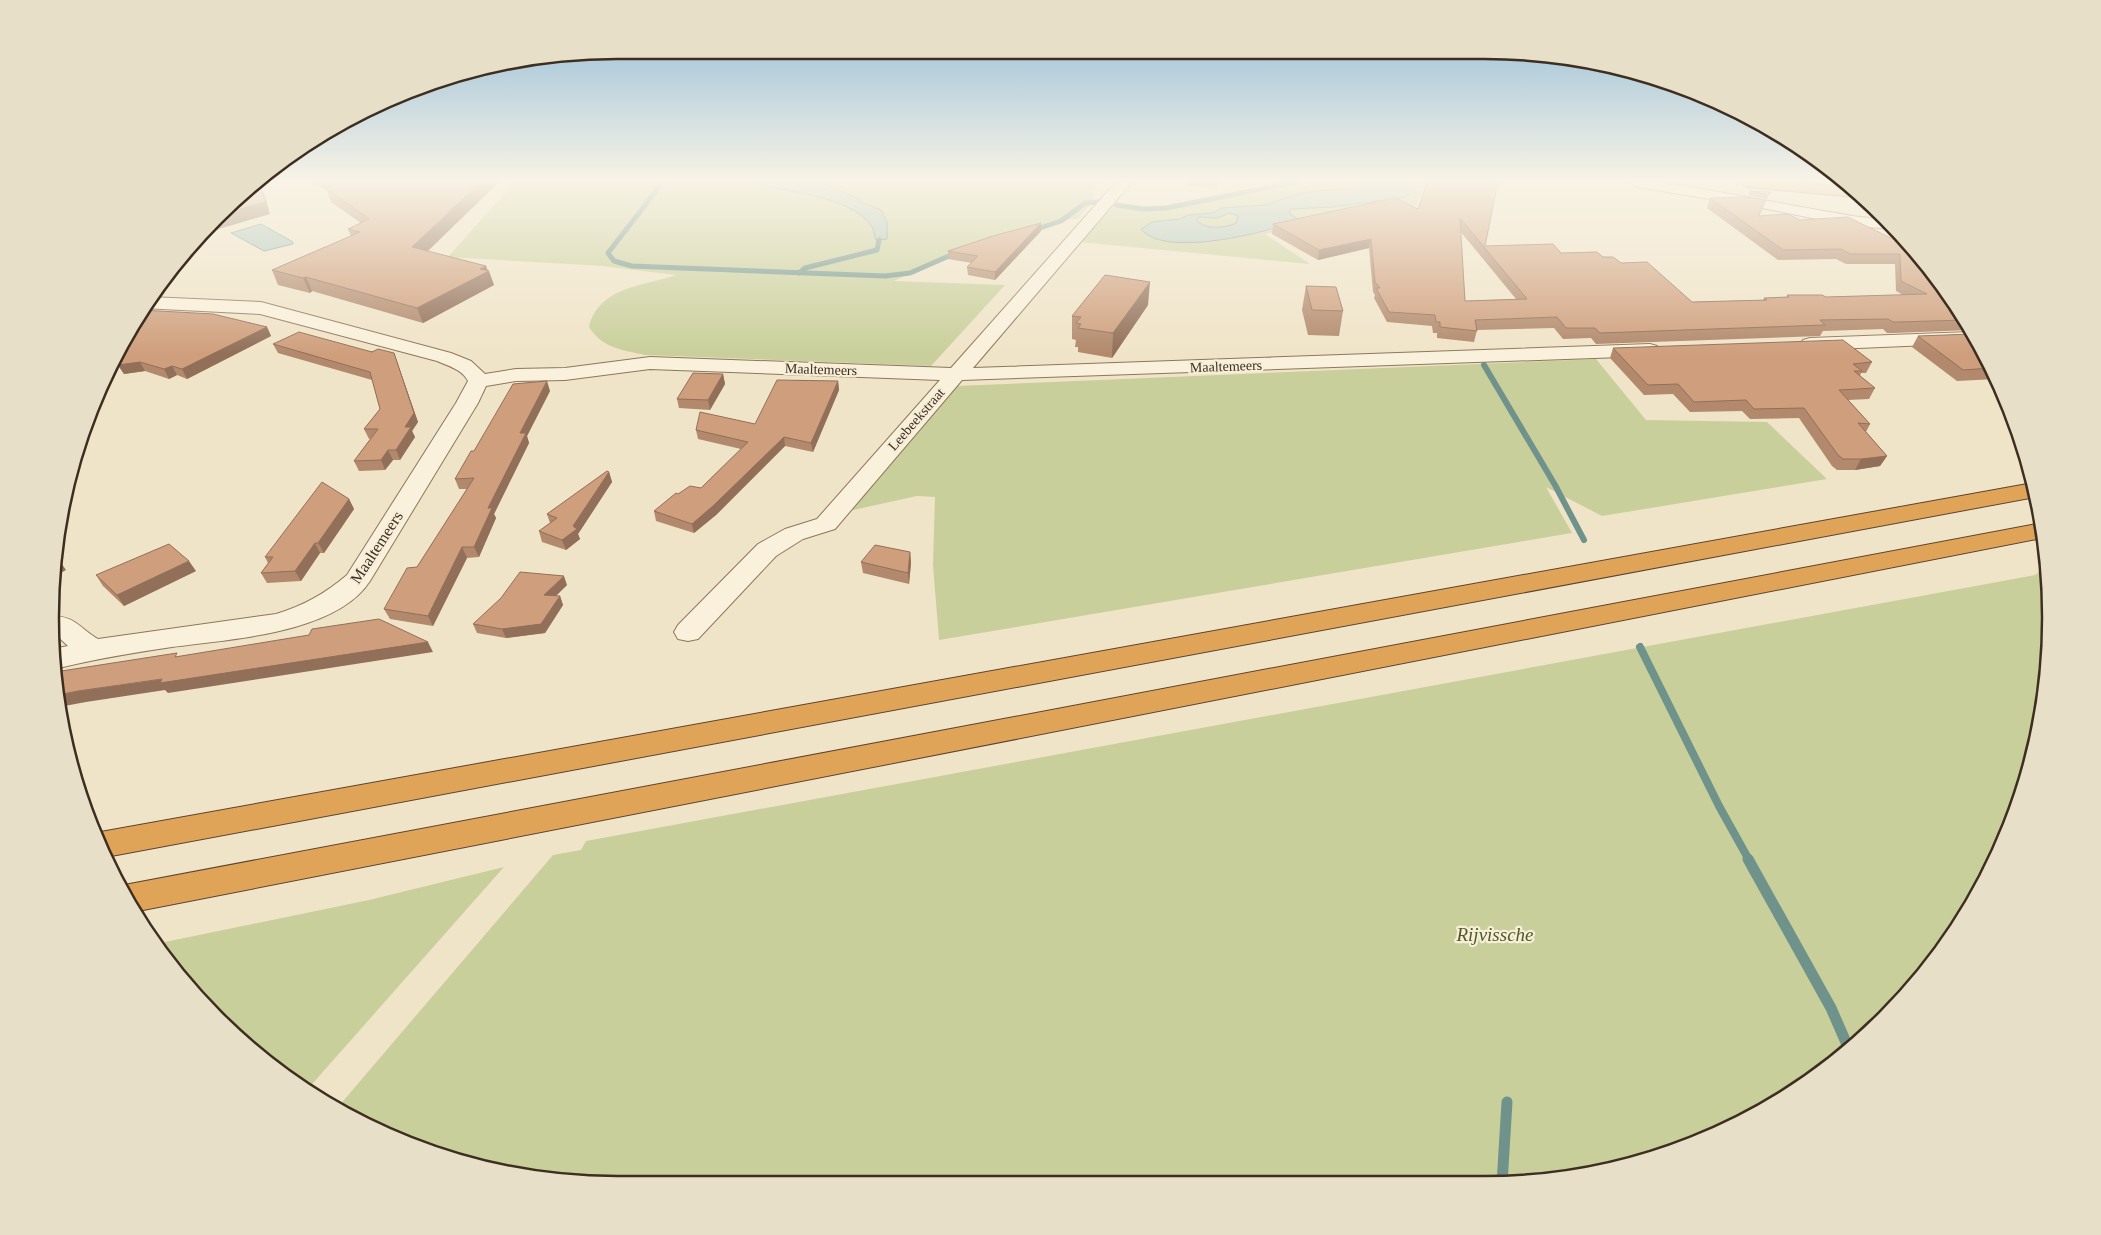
<svg xmlns="http://www.w3.org/2000/svg" width="2101" height="1235" font-family="'Times New Roman',serif">
<rect width="100%" height="100%" fill="#f0e4c8"/>
<!-- green -->
<path fill="#c9cf9b" d="M515 182H1100L1092 191 1094 195 1093 202 1077 219 1060 220 967 247 894 281 1005 285 931 366 645 355C622 350 602 348 589 327 599 286 645 286 676 275L602 266 448 257Z
M1304 182H1365L1357 184 1353 189 1314 191 1294 195 1266 205 1222 208 1212 213 1188 215 1180 219 1152 222 1141 229C1163 256 1251 235 1281 227L1290 214V210L1292 209 1332 207 1389 201 1409 194 1416 182H1426L1416 206H1392L1265 234 1310 264 1079 242 1111 207 1145 211 1167 210Z
M1230 213 1238 216 1236 223C1225 228 1204 230 1196 220L1199 217 1217 218Z
M1596 359 1646 420 1767 422 1827 479 1602 516 1546 487 1572 533 939 640 933 565 935 497 917 496 844 512 956 386Z
M2046 566 2051 617 2040 728 2008 834 1956 933 1885 1019 1767 1109 1666 1155 1521 1184H580L435 1155 338 1107 553 855 581 850 586 841 2035 575Z
M504 867 306 1091 243 1044 167 963 155 944 369 900Z"/>
<!-- water -->
<path fill="#a9c4bc" stroke="#6f938a" fill-rule="evenodd" d="M751 182H820L859 199 860 202 881 210 887 222V239L876 240C874 235 874 229 871 225 849 195 785 193 751 182Z
M1365 182H1416L1410 194 1402 198 1332 207 1292 209 1290 210V214L1299 220C1269 232 1164 259 1141 229L1152 222 1180 219 1188 215 1212 213 1222 208 1266 205 1294 195 1314 191 1353 189 1357 184ZM1230 213 1238 216 1236 223C1225 228 1204 230 1196 220L1199 217 1217 218Z
M261 224 293 242V244L264 251 231 233Z"/>
<g fill="none" stroke-linecap="round" stroke-linejoin="round">
<!-- stream-far3 -->
<path stroke="#6f938a" stroke-width="5" d="M660 182 656 191 608 253 614 261 632 266 885 276 910 273 958 252
M1116 205 1143 209 1166 208 1296 182
M1031 231 1061 221 1085 203 1098 202
M799 273 805 268 877 250 879 240"/>
<!-- stream-far2 -->
<path stroke="#6f938a" stroke-width="6" d="M1484 365 1555 485 1584 540"/>
<!-- stream-far1 -->
<path stroke="#6f938a" stroke-width="8" d="M1640 647 1719 806 1749 860"/>
<!-- stream -->
<path stroke="#6f938a" stroke-width="11" d="M1748 859 1831 1008 1848 1047
M1502 1184 1507 1102"/>
<!-- minor casing -->
<g stroke="#8d765c" stroke-width="2">
<path id="minor" d="M1116 182H1132L973 368 1650 344 1657 346 1660 350 1657 354 1650 356 962 380 835 529 803 539 776 556 698 639 688 641 678 639 674 632 678 625 758 544 785 529 817 519 940 380 650 369 565 380 516 381 486 386 478 403 370 581C336 634 229 639 172 647 132 653 94 659 55 669L53 649 68 646 56 635H52L50 617C74 614 80 629 98 639L276 614C303 606 326 593 347 575L456 403 468 381C462 369 448 366 437 361L260 314 142 308 150 297 261 302 451 353 471 361 485 374 516 369 565 368 650 357 951 368Z
M1630 182H1663L1852 216 1887 220 1895 229 1852 226 1757 207 1638 187 1633 185Z
M1971 332 1977 343 1810 350 1803 348 1800 344 1803 340 1810 338Z"/>
</g>
<!-- highway casing -->
<g stroke="#5b4430" stroke-width="2">
<path id="highway" d="M1740 182H1793L1849 187 1860 196 1855 197 1748 187 1743 185Z
M2033 483 2037 497H2035L106 857 95 833Z
M2042 523V538L133 912 119 886Z"/>
</g>
<!-- minor -->
<use href="#minor" fill="#faf1dc" fill-rule="evenodd"/>
<!-- highway -->
<use href="#highway" fill="#e0a458" fill-rule="evenodd"/>
</g>
<!-- wall -->
<path fill="#b2896c" fill-rule="evenodd" d="M310 182H499L428 251 486 266 494 285 423 323 312 291 310 293 278 285 272 270 351 236 348 229 361 223 331 202 327 190Z
M1188 182H1219L1215 188 1188 185Z
M1427 182 1485 246 1603 257 1621 263 1692 302 1763 300 1764 298 1787 297V295L1826 297 1903 295 1896 291 1895 264H1846L1836 259 1778 260 1707 208 1710 198 1762 210 1759 216 1800 220 1910 248 1955 302 1970 330 1893 333H1887L1883 329 1823 331 1820 336 1596 344 1591 338 1563 339 1554 328 1477 330 1474 342 1437 338V333H1433L1432 326 1387 322 1374 298 1375 295 1373 292 1369 248 1318 260 1272 234 1273 224 1418 209ZM1460 231 1484 260 1516 299 1465 301Z
M1750 191 1770 192 1767 199 1748 195Z
M1041 223V231L995 280 968 275 967 267 972 263 948 259V251Z
M1306 286 1343 311 1339 336 1308 335 1302 310Z
M1148 305 1112 358 1078 352V347H1075L1076 340 1072 339V316Z
M141 310 267 327 271 336 187 379 177 375 169 379 145 371 124 374 118 365 121 360H113V359Z
M1972 334 1996 379 1957 381 1912 347 1918 336Z
M273 344 394 353 418 422 412 431 415 437 400 460H393L385 470 359 471 354 461 371 438 369 439 364 429 380 409 372 380 278 353Z
M1613 348 1872 362 1866 373H1861L1860 376 1875 388 1869 399 1848 400 1870 424 1866 432 1887 456 1880 466 1855 470H1837L1832 466 1799 418 1750 419 1742 411 1690 412 1673 394 1644 395 1610 358Z
M723 374 725 384 710 410 679 408 677 399Z
M838 381 839 390 813 452 785 446 716 515 694 533 656 521 654 511 678 494 701 488 741 449 698 439 696 430 755 424Z
M550 391 527 436 529 443 494 514 496 518 479 557 467 558 433 626 390 619 384 609 417 567 467 489H459L455 479 474 451Z
M609 472 612 482 578 534 580 539 566 550 542 542 539 531 550 523 547 514Z
M349 499 354 509 324 553H320L301 581 267 583 261 573 268 563 265 557Z
M910 552 911 563 909 584 863 573 861 562Z
M196 571 124 606 103 586 96 575Z
M567 585 556 596H560L563 605 545 633 506 638 477 633 473 624Z"/>
<!-- shaded-wall -->
<path fill="#916f58" d="M481 182H499L417 261 412 247Z
M1215 182H1219L1215 188Z
M260 184 265 196 270 214 202 234 217 215Z
M1041 223V231L995 280V272Z
M1371 239 1369 248 1318 260 1319 250Z
M486 266 488 272 489 271 494 285 423 323 417 308Z
M306 277 312 291 310 293 303 278Z
M1150 282 1148 305 1112 358 1113 333Z
M267 327 271 336 187 379 182 369Z
M394 353 418 422 412 431 415 437 400 460 396 450 405 427Z
M140 362 145 371 124 374 118 365Z
M172 366 177 375 169 379 164 369Z
M723 374 725 384 710 410 708 400Z
M547 381 550 391 527 436 529 443 494 514 496 518 479 557 474 547 488 508 520 433Z
M838 381 839 390 813 452 811 443Z
M784 437 785 446 716 515 694 533 692 524Z
M388 450 393 460 385 470 381 460Z
M1887 456 1880 466 1855 470 1861 459Z
M609 472 612 482 578 534 580 539 566 550 562 540 573 526Z
M349 499 354 509 324 553 318 543Z
M315 543 320 553 301 581 295 571Z
M462 547 467 558 433 626 428 616Z
M910 552 911 563 909 584 908 573Z
M58 560H59L66 570 55 576Z
M189 561 196 571 124 606 117 595Z
M564 576 567 585 547 604 544 595Z
M560 596 563 605 545 633 506 638 502 629Z
M428 642 433 652 168 693 165 690 86 702 59 707 58 695 78 691Z"/>
<!-- building -->
<path fill="#cf9f7d" stroke="#916f58" fill-rule="evenodd" d="M330 182H481L412 247 486 266 480 269 489 271 417 308 306 277 303 278 272 270 360 232 348 229 369 219 326 188 337 185Z
M1427 182H1498L1485 246 1553 244 1561 253 1597 252 1603 257H1613L1621 263 1647 262 1692 302 1767 300 1764 298 1789 297 1787 295H1822L1826 297 1927 294 1901 281 1900 254H1850L1841 249 1783 250 1710 198 1744 197 1766 200 1758 216 1788 214 1800 220 1848 217 1911 248 1955 302 1965 320 1898 322H1893L1888 319 1820 320 1825 325 1600 333 1595 328H1566L1557 317 1475 320 1477 331 1440 327V322H1436L1435 315 1389 312 1376 288H1380L1375 282 1371 239 1319 250 1273 224 1395 198 1418 209ZM1460 218 1527 299 1465 301Z
M260 184 265 202 217 215 250 187Z
M1750 191 1770 192 1769 195Z
M1041 223 995 272 967 267 978 256 948 251 993 236Z
M1105 275 1150 282 1113 333 1078 328 1081 324 1076 323 1081 317 1072 316Z
M1306 286 1336 287 1343 311 1312 310Z
M141 310 213 314 267 327 182 369 172 366 164 369 140 362 118 365 127 351H117L125 338 136 330H130Z
M299 332 372 352 378 349 394 353 414 413 405 427H411L396 450H388L381 460 354 461 378 429H364L380 409 370 372 273 344Z
M1972 334 1991 368 1963 370 1918 336Z
M1843 340 1872 362 1853 364 1862 371H1854L1875 388 1839 390 1870 424 1858 423 1887 456 1861 459H1843L1838 455 1804 408 1754 409 1746 400 1694 402 1678 384 1648 385 1613 348Z
M693 373 723 374 708 400 677 399Z
M777 380 838 381 811 443 784 437 714 505 692 524 654 511 676 493 678 494 690 486 701 488 748 442 696 430 700 412 755 424Z
M547 381 520 433H526L488 508H492L474 547H462L428 616 384 609 407 568 417 567 474 478 455 479 471 451H474L513 384Z
M607 471 609 472 573 526 577 529 562 540 539 531 557 518 547 514Z
M322 482 349 499 318 543H315L295 571 261 573 273 557H265Z
M169 544 189 561 117 595 96 575Z
M875 545 910 552 908 573 861 562Z
M520 572 564 576 544 595 560 596 541 624 502 629 473 624 501 598Z
M379 619 428 642 160 683 162 679 78 691 58 695 55 672 177 653 175 657 309 635 312 629Z"/>
<!-- sky -->
<linearGradient id="sky" x2="0" y2="1"><stop stop-color="#8fbad6"/><stop offset="0.51" stop-color="#f8f3e6"/><stop offset="1" stop-color="#f8f3e6" stop-opacity="0"/></linearGradient>
<rect width="2101" height="354" fill="url(#sky)"/>
<g text-anchor="middle" stroke-width="4.5" stroke-linejoin="round" paint-order="stroke">
<!-- far-street labels -->
<g font-size="14" fill="#3d2e20" stroke="#f7eed8">
<text transform="translate(1226 366) rotate(-2)" y="5">Maaltemeers</text>
<text transform="translate(821 369) rotate(2)" y="5">Maaltemeers</text>
<text transform="translate(916 419) rotate(-49)" y="5">Leebeekstraat</text>
</g>
<!-- street labels -->
<g font-size="16" fill="#3d2e20" stroke="#f7eed8">
<text transform="translate(376 547) rotate(-57)" y="6">Maaltemeers</text>
</g>
<!-- near-park labels -->
<g font-size="19" font-style="italic" fill="#4d5a26" stroke="#f7eed8">
<text x="1495" y="941">Rijvissche</text>
</g>
</g>
<!-- crop -->
<path d="M0 0H2101V1235H0ZM617 59H1484A558 558 0 0 1 2042 617V618A558 558 0 0 1 1484 1176H617A558 558 0 0 1 59 618V617A558 558 0 0 1 617 59Z" fill="#e8dfc9" fill-rule="evenodd"/>
<path fill="none" stroke="#3d2e20" stroke-width="2.5" d="M617 59H1484A558 558 0 0 1 2042 617V618A558 558 0 0 1 1484 1176H617A558 558 0 0 1 59 618V617A558 558 0 0 1 617 59Z"/>
</svg>
